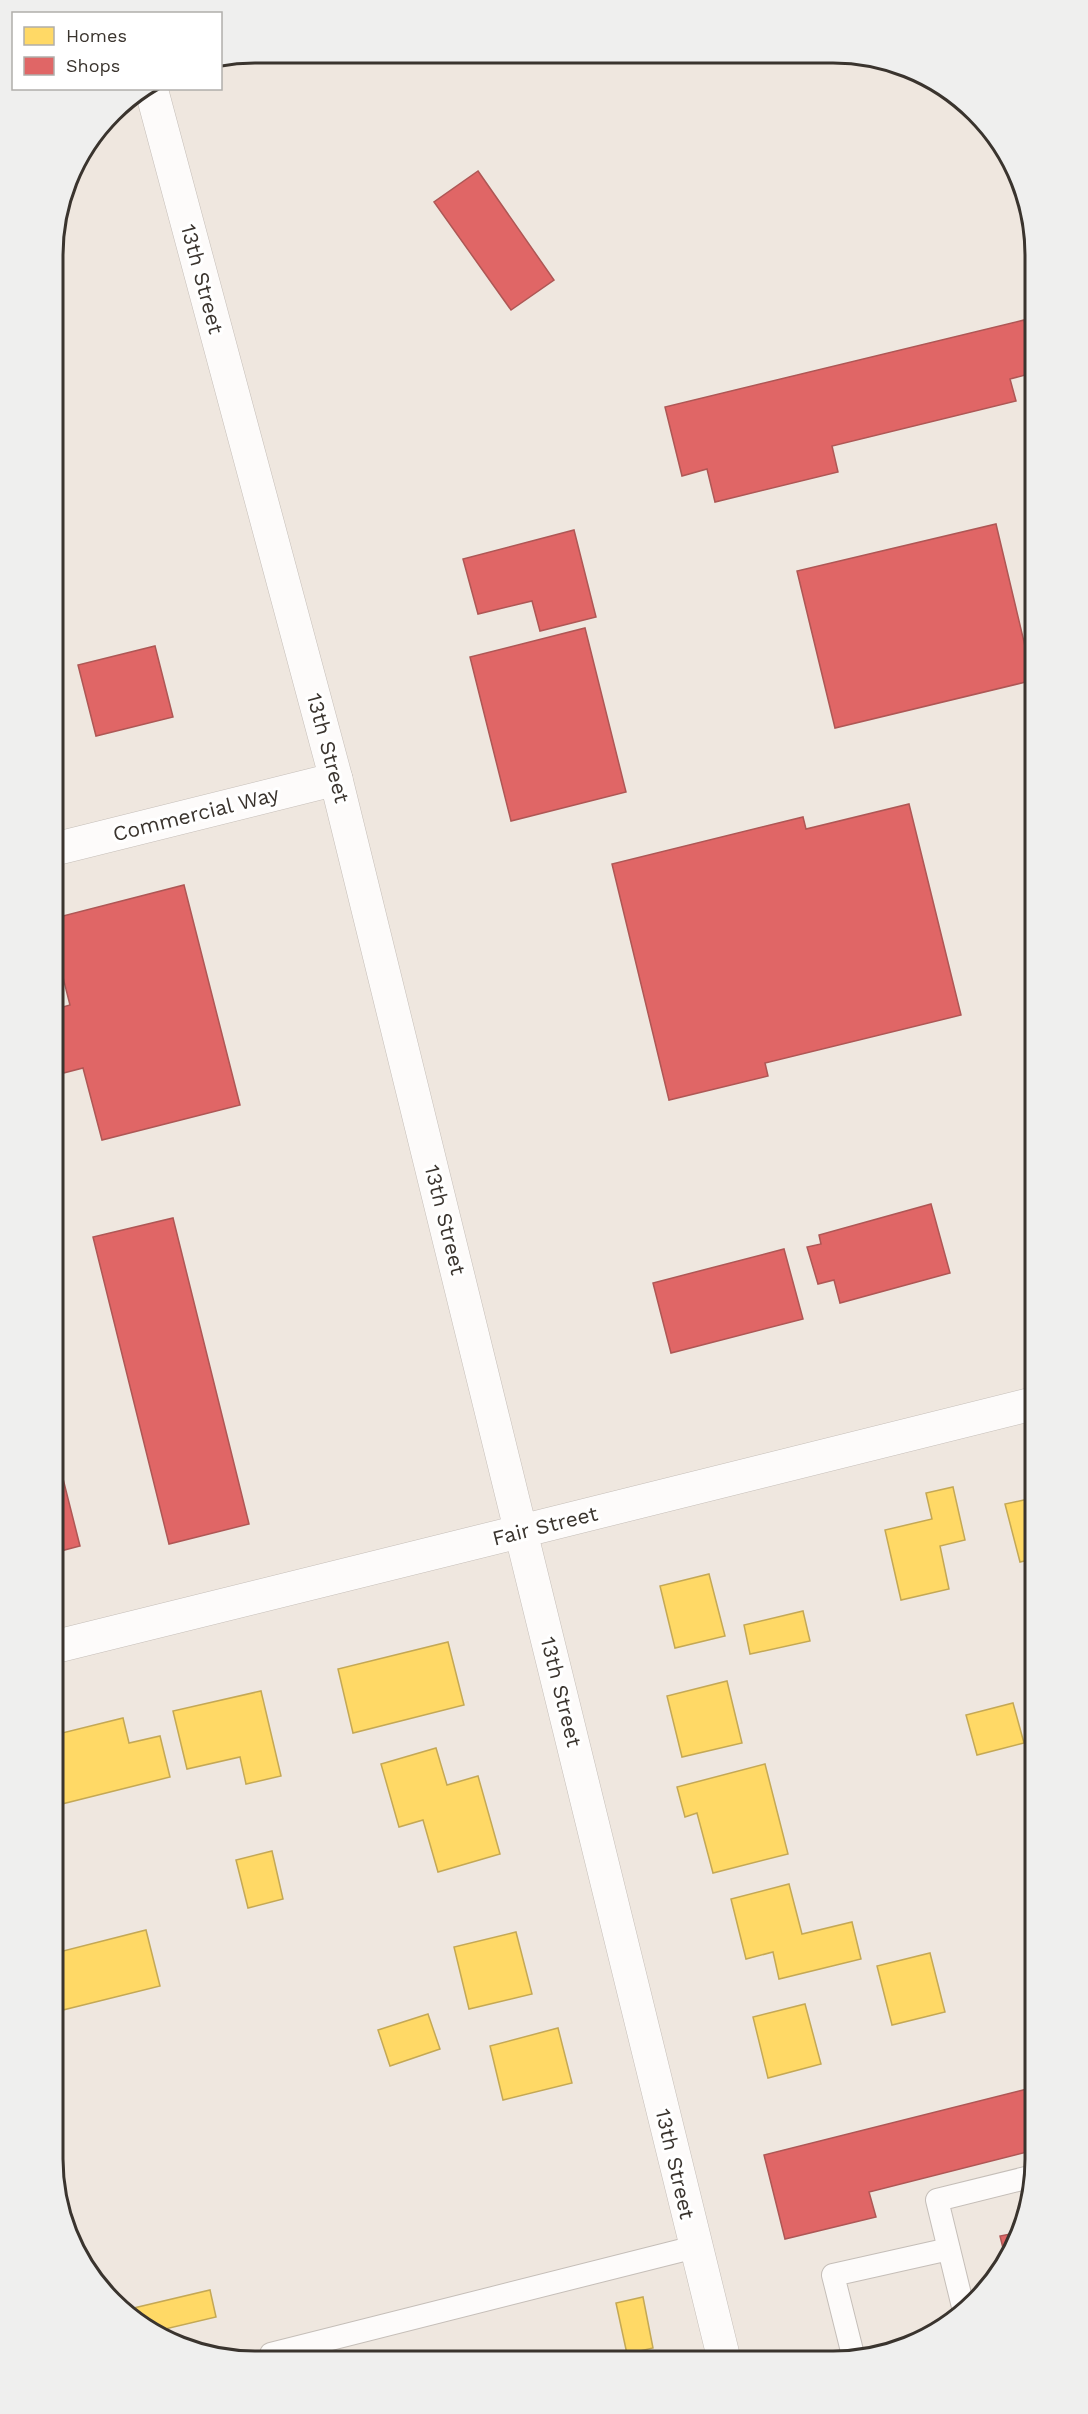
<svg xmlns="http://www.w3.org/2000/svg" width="1088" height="2414" font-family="'Work Sans',sans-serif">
<rect width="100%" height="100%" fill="#efe7df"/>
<!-- homes -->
<path fill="#ffd966" stroke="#c4a855" stroke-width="1.5" d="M953 1487 965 1540 940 1546 949 1589 901 1600 885 1530 932 1519 926 1493Z
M1033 1498V1559L1020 1562 1005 1504Z
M709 1574 725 1636 675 1648 660 1586Z
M803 1611 810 1641 750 1654 744 1625Z
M448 1642 464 1705 353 1733 338 1669Z
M727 1681 742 1743 682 1757 667 1696Z
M261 1691 281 1776 246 1784 240 1757 187 1769 173 1711Z
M1013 1703 1024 1743 977 1755 966 1715Z
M123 1718 129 1743 160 1736 170 1777 58 1805V1734Z
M436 1748 447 1785 478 1776 500 1854 438 1872 423 1820 399 1827 381 1764Z
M765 1764 788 1854 713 1873 697 1813 685 1817 677 1787Z
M272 1851 283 1899 248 1908 236 1860Z
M789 1884 802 1934 852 1922 861 1959 779 1979 773 1952 746 1959 731 1899Z
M146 1930 160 1986 59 2011V1952Z
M516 1932 532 1994 469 2009 454 1947Z
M930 1953 945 2012 892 2025 877 1966Z
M805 2004 821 2064 768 2078 753 2017Z
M428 2014 440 2049 390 2066 378 2030Z
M558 2028 572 2083 503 2100 490 2046Z
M210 2290 216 2317 161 2330 121 2311Z
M643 2297 653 2348 627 2354 616 2303Z"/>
<!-- shops -->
<path fill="#e06666" stroke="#ae5755" stroke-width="1.5" d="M478 171 554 280 511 310 434 202Z
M1024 320 1029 341V374L1010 379 1016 401 832 446 838 472 715 502 707 469 682 476 665 407Z
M996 524 1030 667V681L835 728 797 571Z
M574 530 596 617 540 631 532 601 478 614 463 559Z
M585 628 626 792 511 821 470 657Z
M155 646 173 717 96 736 78 665Z
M909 804 961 1015 765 1063 768 1076 669 1100 612 864 803 817 806 829Z
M184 885 240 1105 102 1140 83 1068 56 1075V1009L70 1005 55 946V918Z
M931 1204 950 1273 840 1303 834 1280 818 1284 807 1247 821 1244 819 1235Z
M173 1218 249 1524 169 1544 93 1237Z
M784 1249 803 1319 671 1353 653 1283Z
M57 1455 80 1546 57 1552Z
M1035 2087V2150L869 2192 876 2217 785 2239 764 2155Z
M1021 2232 1020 2236 1006 2260 1000 2236Z"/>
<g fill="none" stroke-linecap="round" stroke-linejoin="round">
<!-- service casing -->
<g stroke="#c5beb8" stroke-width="24">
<path id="service" d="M964 2311 937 2200 1034 2176
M853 2355 833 2275 949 2249
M272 2357 271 2354 695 2247"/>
</g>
<!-- minor casing -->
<g stroke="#c5beb8" stroke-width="34">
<path id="minor" d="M55 849 336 779
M58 1646 522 1531"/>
</g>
<!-- tertiary casing -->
<g stroke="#c5beb8" stroke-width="34">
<path id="tertiary" d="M151 88 336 779 723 2355
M522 1531 1032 1404"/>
</g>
<!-- service -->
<use href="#service" stroke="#fdfbfa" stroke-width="22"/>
<!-- minor -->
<use href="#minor" stroke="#fdfbfa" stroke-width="33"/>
<!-- tertiary -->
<use href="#tertiary" stroke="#fdfbfa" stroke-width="33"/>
</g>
<g text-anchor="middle" stroke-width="6" stroke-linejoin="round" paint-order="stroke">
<!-- street labels -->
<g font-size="21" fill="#3a342e" stroke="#fff">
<text transform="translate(202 279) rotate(75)" y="7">13th Street</text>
<text transform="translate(328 748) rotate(75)" y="7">13th Street</text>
<text transform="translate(196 814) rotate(-14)" y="7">Commercial Way</text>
<text transform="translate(445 1220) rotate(76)" y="7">13th Street</text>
<text transform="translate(545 1526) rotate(-14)" y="7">Fair Street</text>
<text transform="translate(561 1692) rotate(76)" y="7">13th Street</text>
<text transform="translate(675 2164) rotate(77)" y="7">13th Street</text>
</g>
</g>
<!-- crop -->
<path d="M0 0H1088V2414H0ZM255 63H833A192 192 0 0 1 1025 255V2159A192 192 0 0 1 833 2351H255A192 192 0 0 1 63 2159V255A192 192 0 0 1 255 63Z" fill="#efefee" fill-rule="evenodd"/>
<path fill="none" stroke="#3a342e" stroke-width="3" d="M255 63H833A192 192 0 0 1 1025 255V2159A192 192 0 0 1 833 2351H255A192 192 0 0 1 63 2159V255A192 192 0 0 1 255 63Z"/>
<!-- legend -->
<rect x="12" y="12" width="210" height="78" fill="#ffffff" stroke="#b0aeab" stroke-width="1.5"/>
<rect x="24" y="27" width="30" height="18" fill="#ffd966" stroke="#b0aeab" stroke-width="1.5"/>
<text x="66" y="42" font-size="18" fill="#3a342e">Homes</text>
<rect x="24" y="57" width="30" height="18" fill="#e06666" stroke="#b0aeab" stroke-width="1.5"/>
<text x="66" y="72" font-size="18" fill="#3a342e">Shops</text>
</svg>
